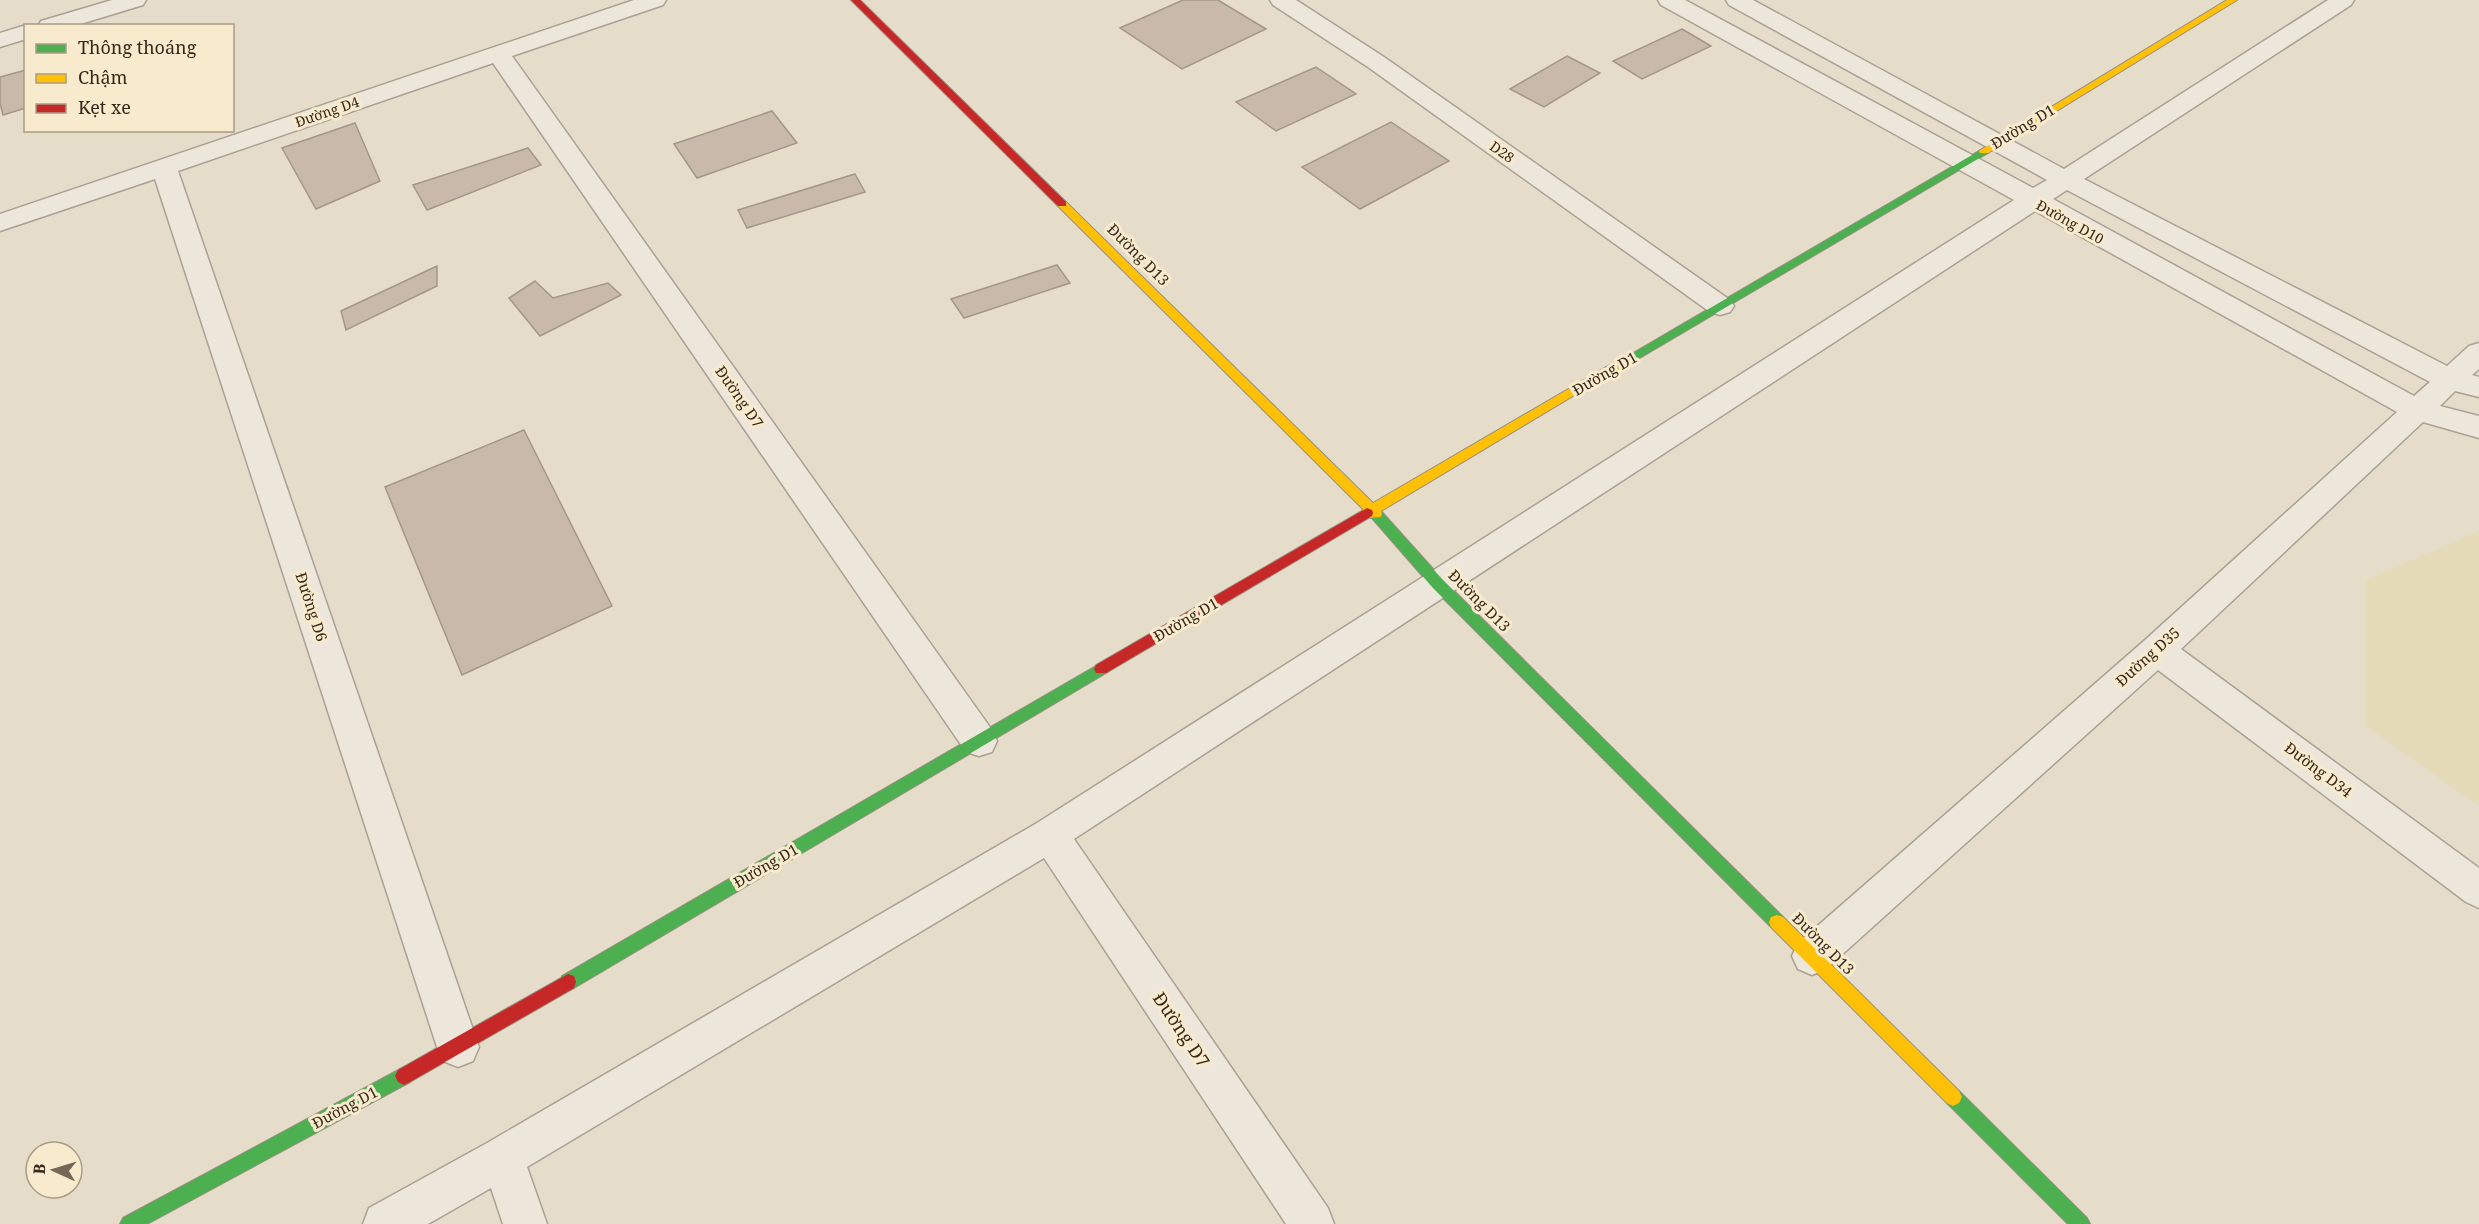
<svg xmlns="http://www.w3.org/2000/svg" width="2479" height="1224" font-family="'Noto Serif',serif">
<rect width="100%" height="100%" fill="#e5dcc9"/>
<!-- farmland -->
<path fill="#e6dbb8" d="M2479 531V806L2366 726V580Z"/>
<!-- building -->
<path fill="#c9b9aa" stroke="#a59788" stroke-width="1.5" d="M1183 0H1218L1266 29 1182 69 1120 28Z
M1682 29 1711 46 1642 79 1613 61Z
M1567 56 1600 73 1544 107 1510 89Z
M1316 67 1356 94 1276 131 1236 102Z
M26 70V108L3 115 0 103V77Z
M772 111 797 143 697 178 674 144Z
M1391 122 1449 161 1360 209 1302 167Z
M355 123 380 181 316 209 282 148Z
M528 148 541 165 427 210 413 185Z
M855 174 865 192 747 228 738 210Z
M1057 265 1070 283 964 318 951 299Z
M437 266V286L346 330 341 311Z
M535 281 553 298 608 283 621 295 540 336 509 298Z
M524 430 612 606 462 675 385 487Z"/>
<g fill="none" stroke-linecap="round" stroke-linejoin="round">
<!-- street casing -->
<g stroke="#aaa193" stroke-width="3">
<path id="street" d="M112 0H146L143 5 74 26H38L41 21Z
M634 0H666L663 5 512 56 992 730 997 741 992 752 979 756 966 752 493 63 178 171 479 1047 473 1061 458 1067 443 1061 437 1047 155 179 0 231V214Z
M1270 0H1296L1384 57 1730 300 1734 306 1730 312 1720 315 1710 312 1368 67 1273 5Z
M1658 0H1685L2033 188 2047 180 1729 5 1726 0H1753L2064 169 2328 0H2354L2351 5 2084 179 2447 366 2469 346 2479 343V369L2472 375 2479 377V397L2455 391 2440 406 2479 416V438L2423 422 2181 649 2479 868V908L2466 902 2158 670 1826 969 1812 975 1798 969 1792 956 1798 943 2145 640 2397 412 2035 211 1074 839 1328 1208 1334 1224H1286L1044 858 527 1167 547 1224H503L491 1188 428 1224H363L369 1208 487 1143 1037 823 2014 200 1661 5ZM2067 190 2430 382 2414 396 2053 199Z
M26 25V39L0 47V33Z"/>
</g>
<!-- fast casing -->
<g stroke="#999083" stroke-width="2">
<path id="fast" d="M1984 148 1988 149V153L1621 369 1617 370 1611 366Z
M1376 509 1381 511 1443 580 1783 917 1785 922 1783 927 1777 929 1771 927 1433 588 1371 517 1370 514 1371 511Z
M1101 663 1106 665 1108 669 1106 673 574 988 568 990 562 988 560 982 562 976Z
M404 1067 410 1070 413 1076 410 1082 147 1224H120L123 1218Z
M1953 1088 1959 1091 2087 1218 2090 1224H2068L1947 1103 1944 1097 1947 1091Z"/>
</g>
<!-- slow casing -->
<g stroke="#999083" stroke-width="2">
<path id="slow" d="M2227 0H2237L1988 153H1980L1979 151Z
M1062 201 1066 202 1373 503 1613 363 1617 362 1623 366 1381 511 1382 514 1381 517 1367 518 1361 513 1363 509 1058 206 1057 204Z
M1777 915 1783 917 1959 1091 1962 1097 1959 1103 1953 1106 1947 1103 1771 927 1769 922 1771 917Z"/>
</g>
<!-- jam casing -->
<g stroke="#999083" stroke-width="2">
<path id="jam" d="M851 0H860L1066 202V206H1058Z
M1367 508 1372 510 1373 513 1372 516 1106 673H1096L1094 669 1096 665Z
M568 974 574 976 576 982 574 988 410 1082 404 1085 398 1082 395 1076 398 1070Z"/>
</g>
<!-- street -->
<use href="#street" fill="#ece6db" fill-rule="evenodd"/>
<!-- fast -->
<use href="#fast" fill="#4caf50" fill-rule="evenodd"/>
<!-- slow -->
<use href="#slow" fill="#ffc107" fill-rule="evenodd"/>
<!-- jam -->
<use href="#jam" fill="#c62828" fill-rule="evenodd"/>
</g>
<g text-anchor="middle" stroke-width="6" stroke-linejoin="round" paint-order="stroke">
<!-- far-street labels -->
<g font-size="14" fill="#38281b" stroke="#f8eacd">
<text transform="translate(327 112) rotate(-19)" y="5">Đường D4</text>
<text transform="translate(1502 152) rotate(35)" y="5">D28</text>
<text transform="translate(2070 222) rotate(29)" y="5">Đường D10</text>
</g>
<!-- street labels -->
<g font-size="15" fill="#38281b" stroke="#f8eacd">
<text transform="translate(2023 127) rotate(-31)" y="5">Đường D1</text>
<text transform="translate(1138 255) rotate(45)" y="5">Đường D13</text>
<text transform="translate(1605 374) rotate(-30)" y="5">Đường D1</text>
<text transform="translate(739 397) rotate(55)" y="5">Đường D7</text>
<text transform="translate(1479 601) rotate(45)" y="5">Đường D13</text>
<text transform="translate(311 607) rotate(72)" y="5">Đường D6</text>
<text transform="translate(1186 620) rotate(-30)" y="5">Đường D1</text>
<text transform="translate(2148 657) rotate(-42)" y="5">Đường D35</text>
<text transform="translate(2318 770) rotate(37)" y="5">Đường D34</text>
<text transform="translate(766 866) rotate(-30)" y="5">Đường D1</text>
<text transform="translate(1823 944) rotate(45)" y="5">Đường D13</text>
<text transform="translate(345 1108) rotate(-28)" y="5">Đường D1</text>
</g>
<!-- near-street labels -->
<g font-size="18" fill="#38281b" stroke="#f8eacd">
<text transform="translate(1181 1030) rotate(56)" y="6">Đường D7</text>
</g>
</g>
<!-- legend -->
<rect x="24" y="24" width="210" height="108" fill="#f8eacd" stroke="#ab9c86" stroke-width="1.5"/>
<rect x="36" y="44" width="30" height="9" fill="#4caf50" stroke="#ab9c86" stroke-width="1.5"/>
<text x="78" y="54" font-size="18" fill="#38281b">Thông thoáng</text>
<rect x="36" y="74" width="30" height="9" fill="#ffc107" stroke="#ab9c86" stroke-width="1.5"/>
<text x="78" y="84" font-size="18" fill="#38281b">Chậm</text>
<rect x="36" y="104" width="30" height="9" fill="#c62828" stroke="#ab9c86" stroke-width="1.5"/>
<text x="78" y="114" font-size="18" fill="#38281b">Kẹt xe</text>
<!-- north arrow -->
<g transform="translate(54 1170) rotate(274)"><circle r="28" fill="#f8eacd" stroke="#ab9c86" stroke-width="1.5"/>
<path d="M0-4.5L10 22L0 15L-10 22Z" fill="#756758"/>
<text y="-9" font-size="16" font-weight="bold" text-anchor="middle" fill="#38281b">B</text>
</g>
</svg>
